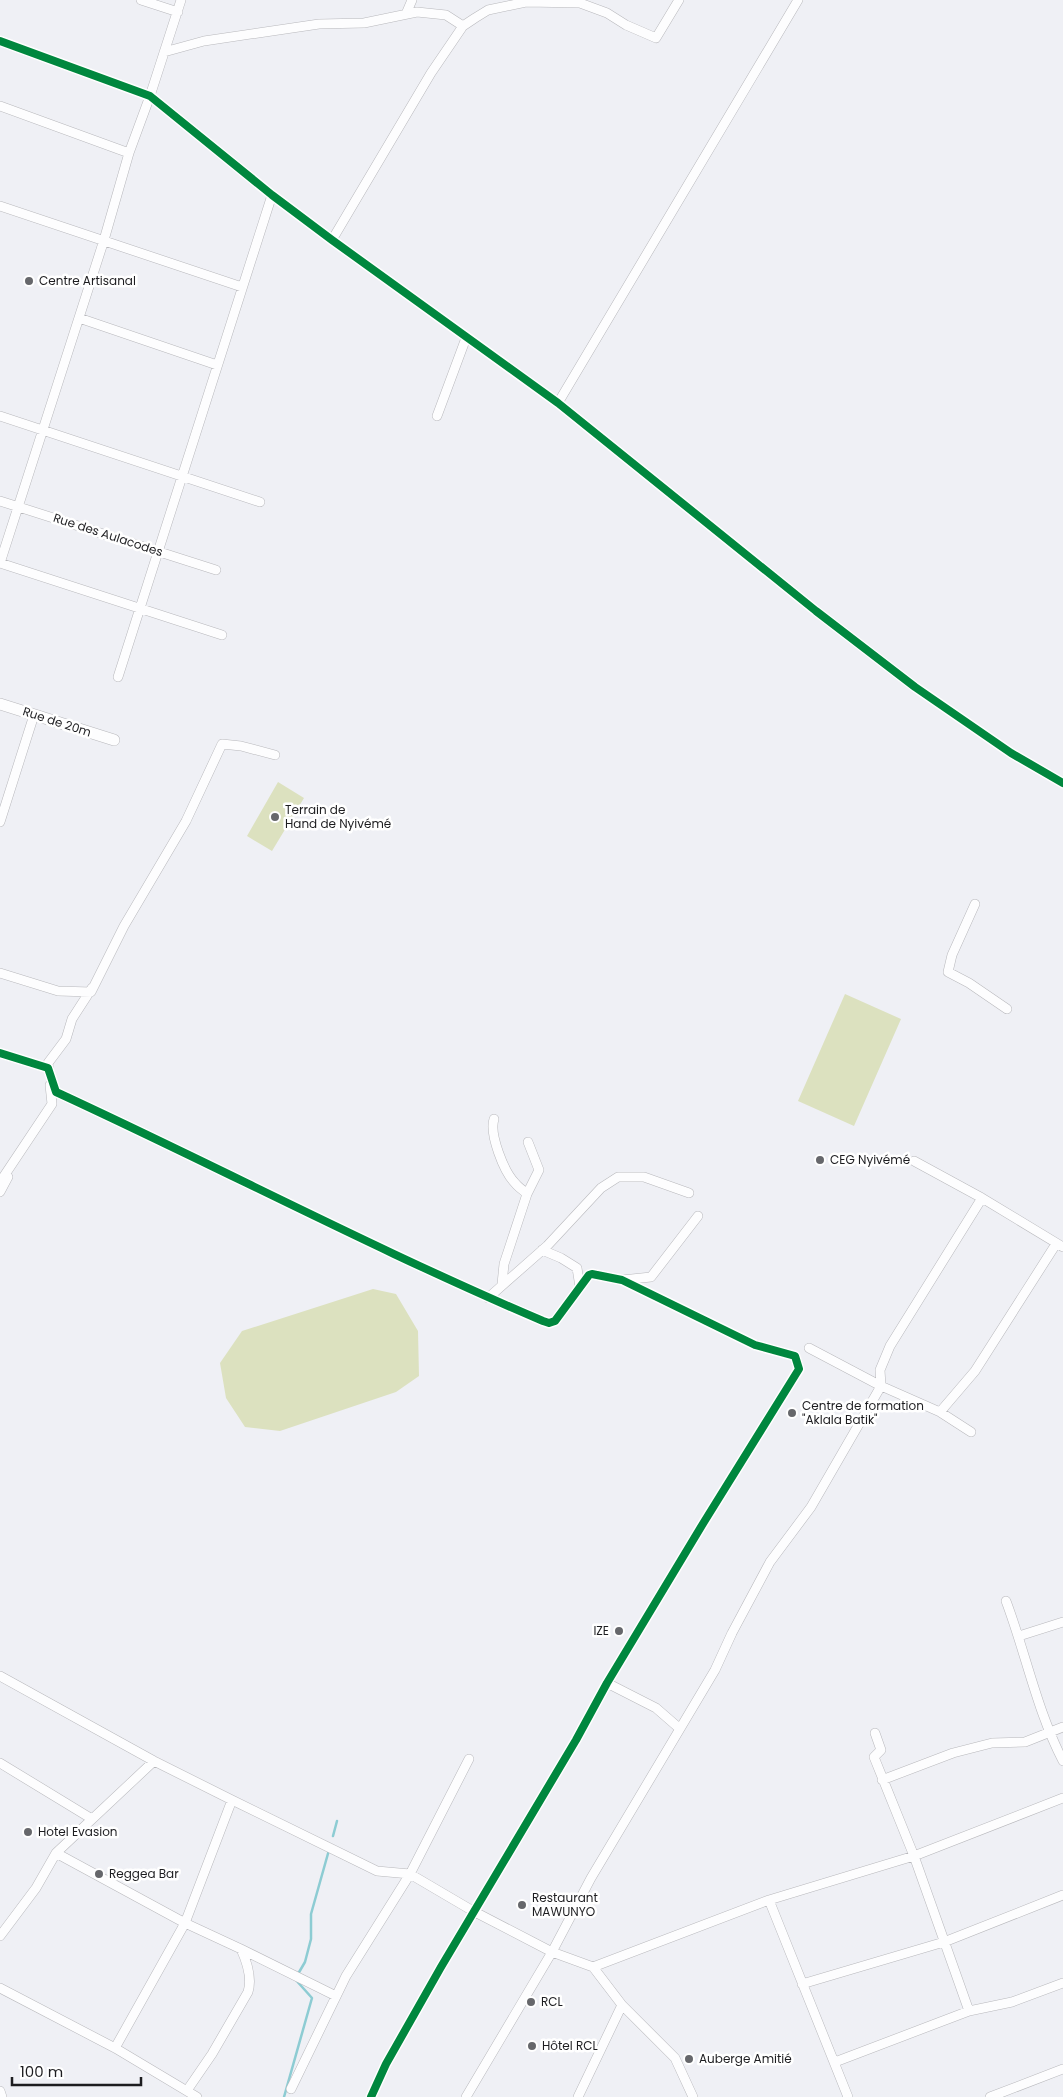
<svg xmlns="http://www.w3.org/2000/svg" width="1063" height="2097" font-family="Poppins,sans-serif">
<rect width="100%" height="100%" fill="#eff0f5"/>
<!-- green -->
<path fill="#dce1bf" d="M278 782 304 798 272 851 247 836Z
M845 994 901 1019 854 1126 798 1101Z
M373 1289 396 1294 418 1331 419 1376 396 1392 280 1431 245 1427 226 1398 220 1363 242 1331Z"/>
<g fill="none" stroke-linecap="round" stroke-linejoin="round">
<!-- stream -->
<path stroke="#8dccd3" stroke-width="2.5" d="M333 1836 337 1821
M298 1974 305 1962 311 1939V1914L329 1850
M284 2097 312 1998 295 1979"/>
<!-- minor casing -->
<g stroke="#b8b8bc" stroke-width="10">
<path id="minor" d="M141 0 178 12
M181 0 150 96 129 153 104 240 0 563 222 635
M406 14 412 0
M0 41 150 96 272 195 332 240 558 403 816 611 915 687 1011 753 1063 783
M164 52 204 41 319 24 364 23 417 12 446 15 463 26
M0 106 129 153
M0 206 242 287
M332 240 431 73 463 26 475 18 488 10 526 2 580 3 607 13 626 25 656 38 679 0
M79 318 217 365
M558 403 798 0
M0 416 260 502
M437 416 466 338
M0 501 216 570
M118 677 272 195
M0 822 34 715
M975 904 952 955 948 972 969 983 1007 1009
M0 973 58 991 91 992 124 926 186 821 222 744 241 746 275 755
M0 1053 48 1068 56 1092C219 1167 378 1251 543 1321L549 1323 555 1321 589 1275 592 1274 622 1280 755 1345 795 1356 799 1369 704 1522 607 1683 576 1740 441 1967 386 2064 371 2097
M49 1072 48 1063 66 1039 72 1019 92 988
M494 1119C489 1134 504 1172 515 1183 518 1187 523 1190 527 1194L504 1264 502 1284
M914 1161 982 1198 1063 1247
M0 1182 52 1104 50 1085
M0 1192 8 1177
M527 1194 539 1170 528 1142
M542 1250 561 1258 577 1268 580 1287
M622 1280 651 1277 698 1216
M488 1298 547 1246 601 1188 618 1177H644L689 1193
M809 1348 881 1386 940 1412 971 1432
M940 1412 975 1371 1056 1244
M1006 1601C1026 1654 1037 1711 1063 1761
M1019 1636 1063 1622
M0 1676 154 1761 232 1800 377 1871 410 1874 473 1911 552 1952 593 1967 769 1900 914 1856 1063 1798
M607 1683 656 1708 679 1728
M875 1733 881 1750 874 1757 914 1856 969 2011
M0 1763 92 1819
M882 1780 953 1753 992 1743 1025 1742 1063 1727
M56 1853 185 1923 241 1949C247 1962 252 1979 248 1992L212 2054 188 2089
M769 1900 848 2097
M0 1936 36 1888 56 1853 154 1761
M241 1949 336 1996
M593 1967 622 2005 675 2058 693 2097
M802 1984 944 1942 1063 1895
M0 1988 115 2048 197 2097
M115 2048 185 1923 232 1800
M835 2062 969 2011 1012 2002 1063 1983
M291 2089 346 1976 410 1874 469 1759
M0 2091 2 2097
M466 2097 552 1952 591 1878 715 1670 732 1633 770 1562 811 1507 881 1386 880 1370 890 1346 982 1198
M578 2097 622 2005
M990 2097 1063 2069"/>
</g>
<!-- tertiary casing -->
<g stroke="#b8b8bc" stroke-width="12">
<path id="tertiary" d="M0 704 114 740"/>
</g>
<!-- minor -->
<use href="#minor" stroke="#fdfdfe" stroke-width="9"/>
<!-- tertiary -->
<use href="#tertiary" stroke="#fdfdfe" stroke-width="11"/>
<!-- cycleway casing -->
<g stroke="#fff" stroke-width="11">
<path id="cycleway" d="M0 41 150 96 272 195 332 240 558 403 816 611 915 687 1011 753 1063 783
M0 1053 48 1068 56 1092C219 1167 378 1251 543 1321L549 1323 555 1321 589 1275 592 1274 622 1280 755 1345 795 1356 799 1369 704 1522 607 1683 576 1740 441 1967 386 2064 371 2097"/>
</g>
<!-- cycleway -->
<use href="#cycleway" stroke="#00873e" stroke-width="8"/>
</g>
<!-- markers -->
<g fill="#66676b" stroke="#fff" stroke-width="2">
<circle cx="29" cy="281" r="5"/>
<circle cx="275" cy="817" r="5"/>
<circle cx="820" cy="1160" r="5"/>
<circle cx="792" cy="1413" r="5"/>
<circle cx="619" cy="1631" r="5"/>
<circle cx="28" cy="1832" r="5"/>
<circle cx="99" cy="1874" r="5"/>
<circle cx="522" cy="1905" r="5"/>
<circle cx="531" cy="2002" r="5"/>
<circle cx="532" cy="2046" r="5"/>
<circle cx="689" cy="2059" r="5"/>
</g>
<g text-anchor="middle" stroke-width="5" stroke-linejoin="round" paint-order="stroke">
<!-- poi labels -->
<g font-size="12" fill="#1d1d20" stroke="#fff" text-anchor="start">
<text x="39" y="285">Centre Artisanal</text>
<text x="285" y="814">Terrain de<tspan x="285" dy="14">Hand de Nyivémé</tspan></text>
<text x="830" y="1164">CEG Nyivémé</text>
<text x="802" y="1410">Centre de formation<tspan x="802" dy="14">"Aklala Batik"</tspan></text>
<text x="609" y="1635" text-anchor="end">IZE</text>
<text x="38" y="1836">Hotel Evasion</text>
<text x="109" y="1878">Reggea Bar</text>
<text x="532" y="1902">Restaurant<tspan x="532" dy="14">MAWUNYO</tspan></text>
<text x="541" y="2006">RCL</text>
<text x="542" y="2050">Hôtel RCL</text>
<text x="699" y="2063">Auberge Amitié</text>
</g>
<!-- street labels -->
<g font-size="12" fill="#1d1d20" stroke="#fff">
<text transform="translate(108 535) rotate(18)" y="4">Rue des Aulacodes</text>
<text transform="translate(57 722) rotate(18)" y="4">Rue de 20m</text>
</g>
</g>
<!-- scale -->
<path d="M12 2077v8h129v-8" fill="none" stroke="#1d1d20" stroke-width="2.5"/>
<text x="20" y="2077" font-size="15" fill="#1d1d20" stroke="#ffffff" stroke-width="4" paint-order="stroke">100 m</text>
</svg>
